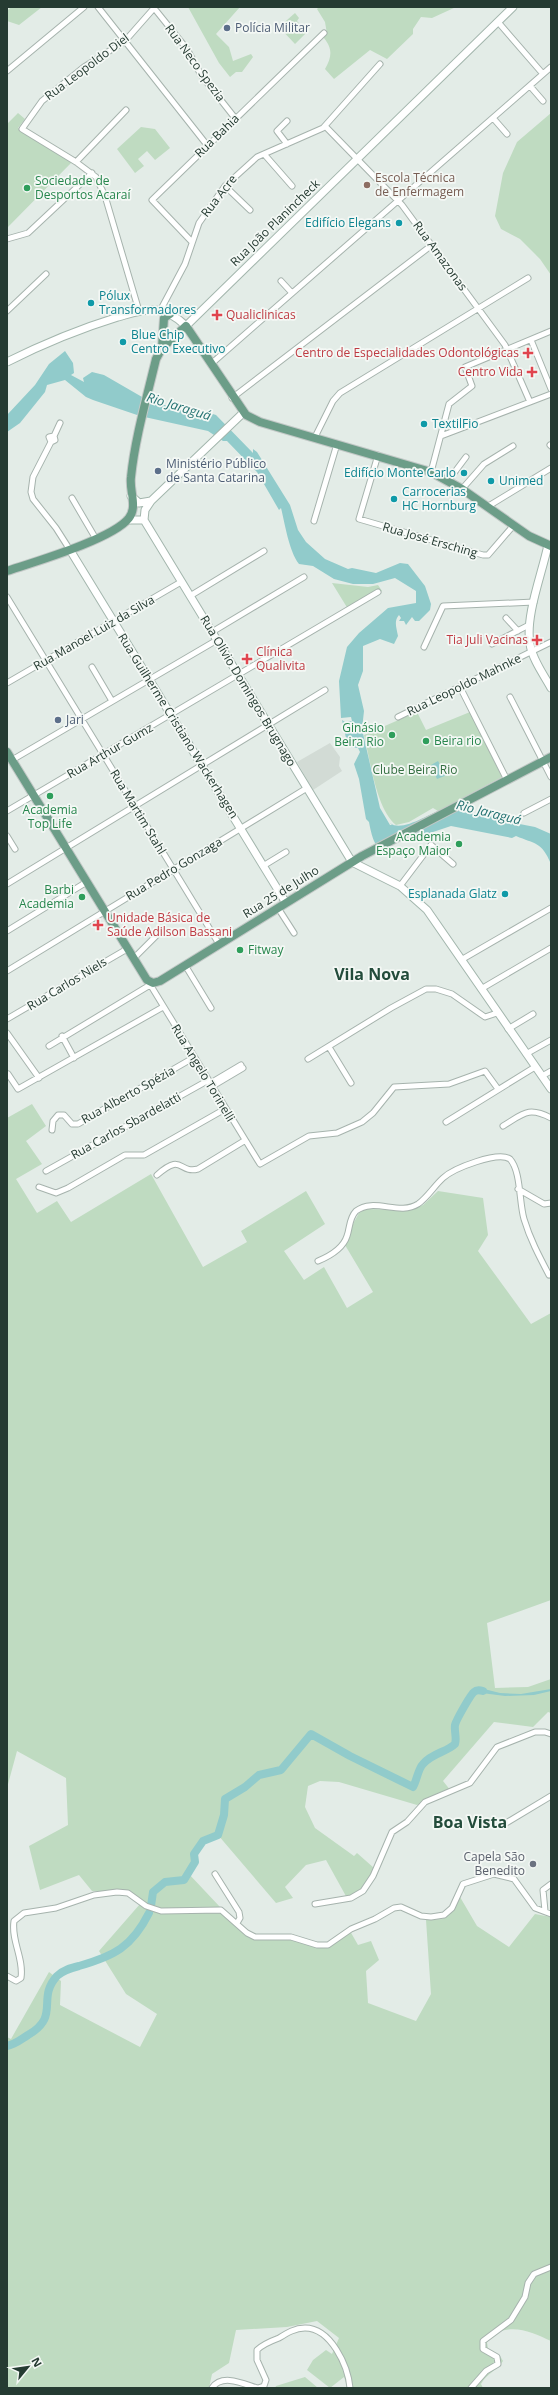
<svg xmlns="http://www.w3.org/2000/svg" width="558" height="2395" font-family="'Open Sans',sans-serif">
<rect width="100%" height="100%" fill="#e3ece7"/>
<!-- built -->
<path fill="#d2dbd5" d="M330 743 340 757 339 766 342 771 313 790 297 762Z"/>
<!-- green -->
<path fill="#bfdbc1" d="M11 7H42L19 25 7 21V11Z
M188 7H240L216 34 229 47 233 61 251 54 253 57 242 72H236L230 77 219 63Z
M319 7H456L432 18 421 17 413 29V34L387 59 370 50 334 79 325 69C332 57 333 48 323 37L327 34 325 22 317 9Z
M295 13 299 18 297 21 307 32 295 44 279 27Z
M18 113 25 119 18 128 72 162 7 228V124Z
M551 113V275L540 259 520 239 501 229 495 216 503 173 517 142Z
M141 127 155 129 170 148 155 160 147 151 138 159 144 166 135 173 117 149Z
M332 583 368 587 378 585 382 591 348 609Z
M417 712 426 730 470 712 502 777 438 811 433 808 409 822 396 825C376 809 370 759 364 735Z
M32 1104 46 1126 26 1141 42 1164 16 1179 37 1213 57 1201 71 1222 151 1174 203 1267 247 1242 241 1231 306 1191 325 1224 284 1251 304 1280 324 1267 347 1308 373 1292 345 1245 354 1222 359 1213 365 1209 409 1210 423 1205 438 1191 483 1198 488 1235 478 1251 531 1324 551 1313V1600L487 1623 495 1688 528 1687 551 1679V1713L548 1712 533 1727 494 1722 443 1781 451 1791 417 1805 339 1782 320 1781 308 1786 305 1807 315 1828 354 1856 357 1853 374 1868C367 1883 361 1891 347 1898L326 1860 306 1865 285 1887 293 1898 276 1903 218 1835 203 1841 194 1854 195 1862 188 1873 220 1907 247 1930 257 1936 291 1935 323 1946 350 1931 358 1945 371 1941 379 1960 366 1971 368 2003 416 2021 431 1994 426 1920 443 1919 460 1897 477 1926 509 1947 535 1914 551 1917V2341C530 2331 505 2320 487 2342L488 2349 500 2356 503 2361C498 2370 487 2373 481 2384L483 2388H348L344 2377 330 2388 307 2370 313 2360 326 2350 332 2354 339 2338 317 2321 287 2327 236 2330 229 2363 212 2374 209 2388H7V2037L11 2039 49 1972 61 1981 60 2005 140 2047 157 2014 126 1994 99 1951 140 1904 135 1895 127 1892 92 1891 79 1875 40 1890 29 1846 68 1825 66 1778 17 1751 7 1788V1118Z
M305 2377 318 2388H275L276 2386Z"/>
<!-- water -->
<path fill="#91cbcb" d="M65 351 73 363 74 373 71 375 84 382 83 378 92 372 104 375 149 401 191 412 203 411 216 415 253 453V449L257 452 290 505 298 530 306 542 325 559 348 569 352 568 376 573 400 563 408 564 425 586 431 604 430 610 419 621H415L412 617 406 625 404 621H399L401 618 399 615C394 621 396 626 398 636L394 644 380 639 363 646V671L358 685 364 711 362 729 380 808 390 825H392L390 823C402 833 429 813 442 810 448 808 455 808 461 808L466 813 496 816 504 821 535 827 551 834V864C542 842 535 844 516 836L512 838 451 826 418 837 411 835C383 849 376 860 369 822L366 819 359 779 354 764 360 752 358 748 348 747 342 720 345 722 352 721 351 717 341 718 339 681 347 647 359 633 388 608 416 603V591L395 578 373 584H353L334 579 313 566 299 564C289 551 285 524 281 508L279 510 257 472 227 441H223L208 431 140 416 93 400 86 397 65 380 47 385 45 392 20 423 7 432V415L35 385 49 364Z
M438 761 442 768 449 766 452 773 437 779 431 765Z
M480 1688 500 1693 521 1694 551 1689V1691L534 1695 505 1696 474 1692V1690Z"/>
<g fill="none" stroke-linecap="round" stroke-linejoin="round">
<!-- river -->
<path stroke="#91cbcb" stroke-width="8" d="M151 1906 153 1892 165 1882 184 1880 195 1862 194 1854 203 1841 218 1835 224 1815 225 1799 245 1787 259 1775 281 1770 311 1734 350 1756 413 1787C417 1780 418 1769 423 1764 432 1753 447 1752 455 1744 457 1738 454 1731 455 1725 456 1720 471 1694 474 1692 477 1689 480 1690 483 1691
M7 2046C16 2044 20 2040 28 2035 61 2016 36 1999 57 1976 63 1970 71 1968 79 1966 114 1956 132 1947 149 1913"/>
<!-- street casing -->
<g stroke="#a6b3ad" stroke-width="7">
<path id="street" d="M98 7 207 145
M154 8 187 49 201 75 235 118
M498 22 543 74
M7 71 84 7
M530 86 543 101
M493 118 507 134
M325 126 402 205 505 345 530 402
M287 144 277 131 287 121
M264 154 292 186
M76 162 126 110
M225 186 250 210
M7 239 28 233 92 173
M192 242 152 200 324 33
M281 281 292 293
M7 311 46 274
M139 311 105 196 96 177 76 162 22 129 42 101 84 67 125 41 155 7
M160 311 185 264 199 223 225 186 257 157 323 128 380 64
M531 340 551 389
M211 364 551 67
M232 398 432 245
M54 436 55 440 51 442 49 437 54 436 60 423
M441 436 551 394
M315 437 333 401 340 393 528 278
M51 442 33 477 31 492 33 499 56 528 70 550
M550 445 551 446
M378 455 359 519 483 555H488L513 526
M431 472 449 404 472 386 465 367 551 331
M448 481 466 457
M462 489 484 464 513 446
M72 498 96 539
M487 507 551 468
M314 521 337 444
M190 596 264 551
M7 597 219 944
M506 618 518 631
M212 632 304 577
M492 644 529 625
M424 647 443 606 534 602
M92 667 112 701
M7 683 181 582
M460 687 507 780
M510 697 551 777
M398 717 551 642
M12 760 217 640
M7 811 378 592
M524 813 551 799
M7 836 15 849
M263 866 286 852
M7 884 325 690
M400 886 431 845 453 864
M278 908 294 933
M7 931 85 883
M133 959 157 935
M461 960 551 908
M185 965 211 1008
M7 971 307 788
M148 981 260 1164 309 1136 337 1133 362 1122 373 1113 394 1087 449 1084 485 1071 498 1089
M481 989 551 948
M7 1019 127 949
M508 1029 533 1014
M7 1033 39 1078
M62 1036 74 1058
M49 1046 150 985
M329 1047 351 1083
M526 1054 551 1040
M308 1059 391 1008 426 989H436L452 994 485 1017 497 1013
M8 1074 18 1089 163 1007
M542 1076 551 1071
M209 1084 241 1065
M211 1087 243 1068
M446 1122 535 1067
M503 1126C523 1114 528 1106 551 1118
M52 1130 53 1121 58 1115H64L72 1124H78L193 1058
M46 1171 207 1081
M157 1175C183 1152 178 1174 198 1169L244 1141
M39 1187 56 1193 68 1188 125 1155H144L225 1109
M518 1189 544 1204 551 1203
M318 1261C330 1256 343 1249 347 1236 350 1228 349 1218 356 1211 374 1197 399 1216 418 1204 428 1197 434 1186 443 1178 454 1168 498 1151 510 1159 521 1171 519 1202 524 1219 530 1239 539 1256 549 1275L551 1274
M506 1823 551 1796
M215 1874 239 1912 240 1918 237 1923
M315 1904 351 1898 363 1891 373 1876 392 1832 407 1822 425 1802 470 1783 497 1747 535 1732H545L551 1734
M545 1911 543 1890 551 1884
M7 1976 16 1981 21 1978C24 1958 11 1941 14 1921L24 1913 56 1908 94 1895 117 1892 128 1893 146 1906 161 1911 221 1910 247 1933 255 1937H291L317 1945H328L351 1929 375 1919 394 1908 401 1907 421 1916 431 1917 444 1915 452 1908 463 1884 494 1874 514 1879 535 1908 551 1914
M212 2388C222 2373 244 2384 257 2388
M258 2388 264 2386 266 2380 257 2360V2350C263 2344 271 2341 279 2338 287 2333 295 2328 305 2328 331 2328 348 2366 350 2388
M471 2388 486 2371 498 2364 497 2357 483 2349V2341L511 2320 525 2297 528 2283 534 2274 551 2267"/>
</g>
<!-- secondary casing -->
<g stroke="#a3b6ad" stroke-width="9">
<path id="secondary" d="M7 362C43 344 79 329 118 317 129 314 142 309 154 310 166 311 177 317 186 326L513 7
M131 496 139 503 151 501
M127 520H144
M144 520 352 862 400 886 427 910 551 1089
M144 520 145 510 151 501 243 413
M548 545C542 574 525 616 530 644 532 659 544 675 551 688
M70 550 286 903"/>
</g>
<!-- primary casing -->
<g stroke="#c2c8c6" stroke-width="10">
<path id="primary" d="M162 348 164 318 170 314
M7 571C34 562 113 539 129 518 138 506 129 491 131 477 135 438 147 397 156 359L162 348 186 326 246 415 260 422 431 472 462 489 529 536 551 546
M7 752 147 980 153 983 160 981 362 856 551 757"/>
</g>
<!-- street -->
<use href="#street" stroke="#fff" stroke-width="5"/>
<!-- secondary -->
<use href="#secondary" stroke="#fff" stroke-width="7"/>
<!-- primary -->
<use href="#primary" stroke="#6c9d88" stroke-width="8"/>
</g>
<!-- markers -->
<g fill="#5c6f8a" stroke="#f4f8f5" stroke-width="1.5">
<circle cx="227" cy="28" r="4"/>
<circle cx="158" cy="471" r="4"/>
<circle cx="58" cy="720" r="4"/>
</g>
<circle fill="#8d6e63" stroke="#f4f8f5" stroke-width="1.5" cx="367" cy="185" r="4"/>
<g fill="#2e9e5b" stroke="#f4f8f5" stroke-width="1.5">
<circle cx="27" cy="188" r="4"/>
<circle cx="392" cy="735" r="4"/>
<circle cx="426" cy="741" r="4"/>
<circle cx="50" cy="796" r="4"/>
<circle cx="459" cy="844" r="4"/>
<circle cx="82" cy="897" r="4"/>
<circle cx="240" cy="950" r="4"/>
</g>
<g fill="#0f9aa8" stroke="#f4f8f5" stroke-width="1.5">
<circle cx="399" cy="223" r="4"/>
<circle cx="91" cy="303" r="4"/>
<circle cx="123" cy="342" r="4"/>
<circle cx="424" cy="424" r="4"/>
<circle cx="464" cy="473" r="4"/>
<circle cx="491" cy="481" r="4"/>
<circle cx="394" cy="499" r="4"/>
<circle cx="505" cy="894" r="4"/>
</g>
<g fill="#e0444e" stroke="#f4f8f5" stroke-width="1.5">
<path d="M215 309h4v4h4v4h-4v4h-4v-4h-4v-4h4z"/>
<path d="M526 347h4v4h4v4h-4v4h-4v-4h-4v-4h4z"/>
<path d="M530 366h4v4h4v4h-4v4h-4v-4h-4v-4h4z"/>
<path d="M535 634h4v4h4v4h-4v4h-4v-4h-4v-4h4z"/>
<path d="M245 653h4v4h4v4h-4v4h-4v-4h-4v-4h4z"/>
<path d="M96 919h4v4h4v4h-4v4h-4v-4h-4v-4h4z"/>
</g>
<circle fill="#6b7280" stroke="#f4f8f5" stroke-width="1.5" cx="533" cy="1864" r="4"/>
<g text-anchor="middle" stroke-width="3.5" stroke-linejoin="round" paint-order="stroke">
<!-- service labels -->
<g font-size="12" fill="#4e5e75" stroke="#f4f8f5" text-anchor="start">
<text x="235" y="32">Polícia Militar</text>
<text x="166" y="468">Ministério Público<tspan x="166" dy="14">de Santa Catarina</tspan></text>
<text x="66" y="724">Jari</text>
</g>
<!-- street labels -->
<g font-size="12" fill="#253b32" stroke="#f4f8f5">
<text transform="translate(195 63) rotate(54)" y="4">Rua Neco Spezia</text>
<text transform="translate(87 67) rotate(-37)" y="4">Rua Leopoldo Diel</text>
<text transform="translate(217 136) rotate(-44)" y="4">Rua Bahia</text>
<text transform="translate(219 196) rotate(-52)" y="4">Rua Acre</text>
<text transform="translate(275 223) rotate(-44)" y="4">Rua João Planincheck</text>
<text transform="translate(440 256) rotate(54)" y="4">Rua Amazonas</text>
<text transform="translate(430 540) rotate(16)" y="4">Rua José Ersching</text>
<text transform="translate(94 633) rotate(-30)" y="4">Rua Manoel Luiz da Silva</text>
<text transform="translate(464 685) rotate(-26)" y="4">Rua Leopoldo Mahnke</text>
<text transform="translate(248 691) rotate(59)" y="4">Rua Olívio Domingos Brugnago</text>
<text transform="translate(178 726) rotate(58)" y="4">Rua Guilherme Cristiano Wackerhagen</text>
<text transform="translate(110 751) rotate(-30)" y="4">Rua Arthur Gumz</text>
<text transform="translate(138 812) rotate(59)" y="4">Rua Martim Stahl</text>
<text transform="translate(174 869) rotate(-31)" y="4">Rua Pedro Gonzaga</text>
<text transform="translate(281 892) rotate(-32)" y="4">Rua 25 de Julho</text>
<text transform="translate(67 984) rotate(-31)" y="4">Rua Carlos Niels</text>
<text transform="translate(203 1073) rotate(59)" y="4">Rua Angelo Torinelli</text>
<text transform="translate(128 1095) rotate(-29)" y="4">Rua Alberto Spézia</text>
<text transform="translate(126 1126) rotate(-29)" y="4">Rua Carlos Sbardelatti</text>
</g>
<!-- education labels -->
<g font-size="12" fill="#785e54" stroke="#f4f8f5" text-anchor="start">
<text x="375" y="182">Escola Técnica<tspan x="375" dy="14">de Enfermagem</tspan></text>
</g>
<!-- leisure labels -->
<g font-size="12" fill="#27864d" stroke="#f4f8f5" text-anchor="start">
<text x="35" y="185">Sociedade de<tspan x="35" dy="14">Desportos Acaraí</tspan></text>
<text x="384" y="732" text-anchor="end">Ginásio<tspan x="384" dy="14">Beira Rio</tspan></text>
<text x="434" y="745">Beira rio</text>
<text x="50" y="814" text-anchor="middle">Academia<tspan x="50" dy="14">Top Life</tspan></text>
<text x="451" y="841" text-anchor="end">Academia<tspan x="451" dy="14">Espaço Maior</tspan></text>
<text x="74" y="894" text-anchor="end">Barbi<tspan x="74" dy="14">Academia</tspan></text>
<text x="248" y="954">Fitway</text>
</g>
<!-- culture labels -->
<g font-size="12" fill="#0d838f" stroke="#f4f8f5" text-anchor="start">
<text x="391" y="227" text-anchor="end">Edifício Elegans</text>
<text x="99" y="300">Pólux<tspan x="99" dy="14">Transformadores</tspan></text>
<text x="131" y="339">Blue Chip<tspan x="131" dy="14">Centro Executivo</tspan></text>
<text x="432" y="428">TextilFio</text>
<text x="456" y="477" text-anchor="end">Edifício Monte Carlo</text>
<text x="499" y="485">Unimed</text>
<text x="402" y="496">Carrocerias<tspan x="402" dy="14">HC Hornburg</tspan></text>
<text x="497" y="898" text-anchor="end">Esplanada Glatz</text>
</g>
<!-- health labels -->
<g font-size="12" fill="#be3a42" stroke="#f4f8f5" text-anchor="start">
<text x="226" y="319">Qualiclinicas</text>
<text x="519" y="357" text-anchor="end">Centro de Especialidades Odontológicas</text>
<text x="523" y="376" text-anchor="end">Centro Vida</text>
<text x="528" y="644" text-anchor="end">Tia Juli Vacinas</text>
<text x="256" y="656">Clínica<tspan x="256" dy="14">Qualivita</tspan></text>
<text x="107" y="922">Unidade Básica de<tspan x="107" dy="14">Saúde Adilson Bassani</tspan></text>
</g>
<!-- park labels -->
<g font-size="12" fill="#336e40" stroke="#f4f8f5">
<text x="415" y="774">Clube Beira Rio</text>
</g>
<!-- worship labels -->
<g font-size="12" fill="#5b616d" stroke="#f4f8f5" text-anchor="end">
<text x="525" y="1861">Capela São<tspan x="525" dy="14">Benedito</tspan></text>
</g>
<!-- water labels -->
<g font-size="13" font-style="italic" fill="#247272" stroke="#f4f8f5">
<text transform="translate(179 406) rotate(17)" y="5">Rio Jaraguá</text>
<text transform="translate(489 812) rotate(14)" y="5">Rio Jaraguá</text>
</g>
<!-- district labels -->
<g font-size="16" font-weight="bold" fill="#234c3b" stroke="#f4f8f5">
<text x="372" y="980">Vila Nova</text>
<text x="470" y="1828">Boa Vista</text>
</g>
</g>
<!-- border -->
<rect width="558" height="2395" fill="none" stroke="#253b32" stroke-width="16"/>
<!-- north arrow -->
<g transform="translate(28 2367) rotate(61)" stroke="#f4f8f5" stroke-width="3" paint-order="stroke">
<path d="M0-3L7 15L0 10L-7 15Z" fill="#253b32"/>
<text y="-6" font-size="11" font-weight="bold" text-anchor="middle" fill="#253b32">N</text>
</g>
</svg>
